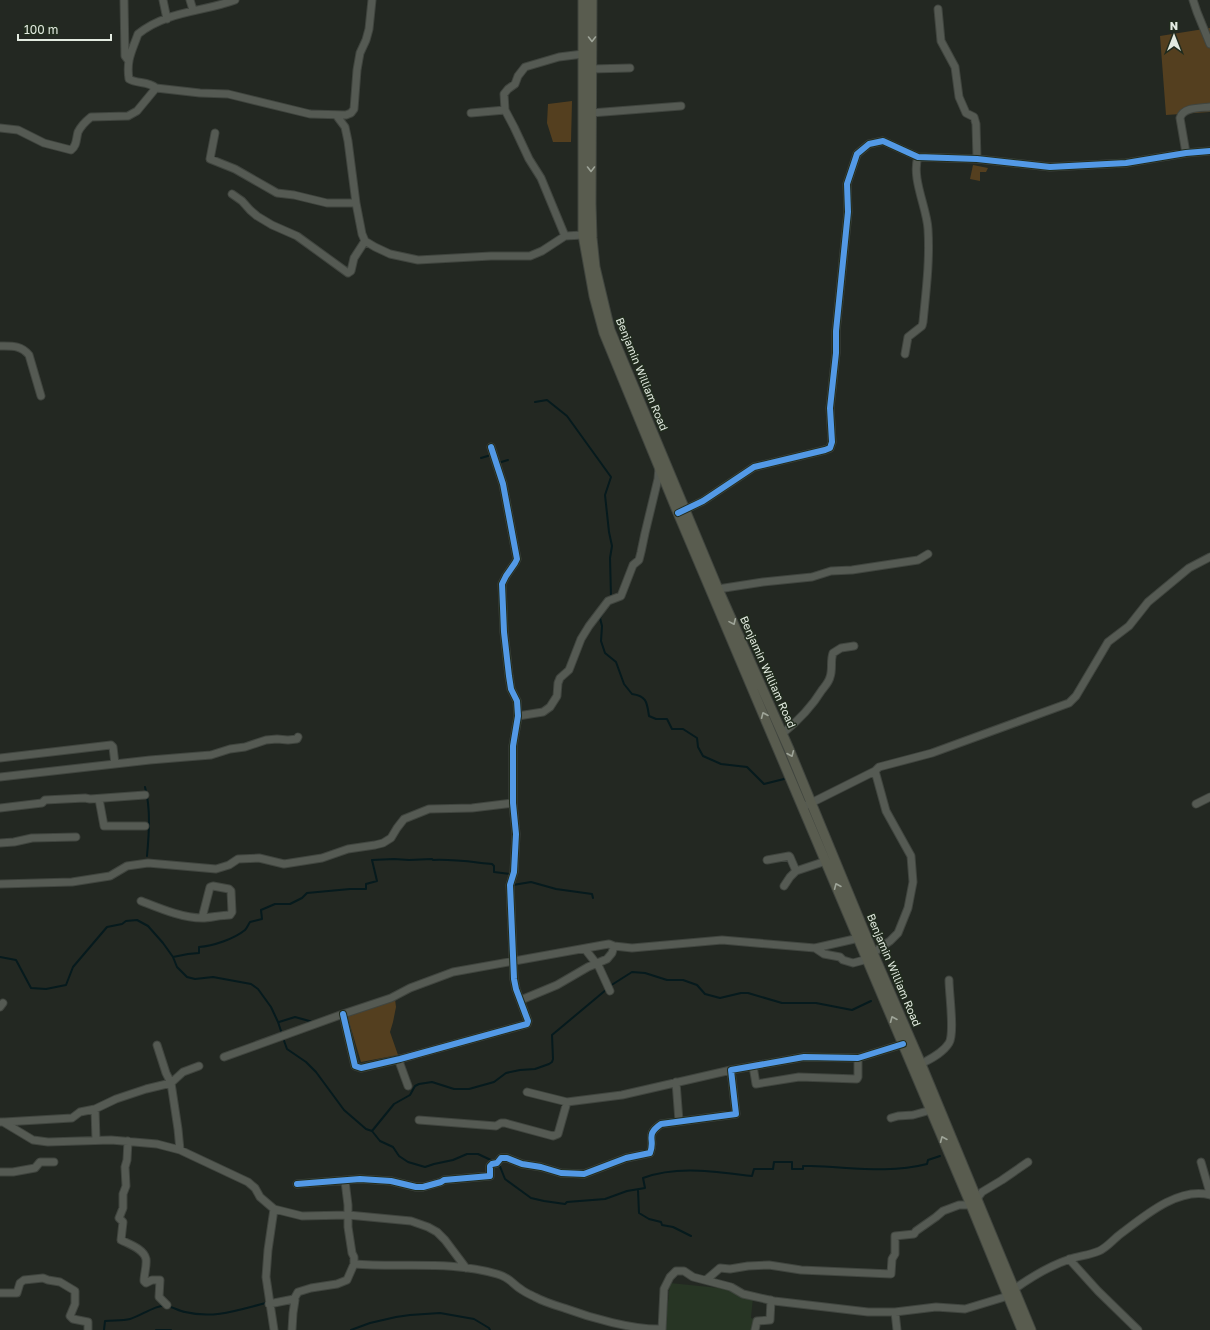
<svg xmlns="http://www.w3.org/2000/svg" width="1210" height="1330" font-family="'Golos Text',sans-serif">
<rect width="100%" height="100%" fill="#232822"/>
<!-- built -->
<path fill="#273524" d="M670 1283 739 1290 753 1297 751 1318 754 1319 752 1330H665Z"/>
<!-- green -->
<path fill="#543f1f" d="M1210 28V112L1166 115 1160 36Z
M572 101 571 142H553L547 123 548 104Z
M973 165 988 168 986 172H980V181L970 179Z
M395 999 396 1007 393 1022 390 1032 398 1055 361 1062 347 1015Z"/>
<g fill="none" stroke-linecap="round" stroke-linejoin="round">
<!-- stream -->
<path stroke="#061a1d" stroke-width="2" d="M535 402 547 400 567 416 611 477 605 495 609 532 612 546 610 558 611 597
M481 458 491 455
M498 463 508 460
M603 613 600 618 602 626 601 641 605 653 616 662 624 684 632 694C647 696 647 703 649 716L656 719H667L672 729H683L697 738 698 747 703 756 721 764 747 767 764 784 784 779
M145 787C151 809 149 834 147 856
M513 885 531 882 556 889 592 894 593 898
M0 957 16 960 31 988 46 989 66 985 73 967 107 927 122 924 126 921 137 920 148 926 163 943 173 957 177 967 187 977 195 979 213 977 251 984 258 989 271 1007 278 1022 282 1034
M173 957 188 954 199 953V947C213 946 234 939 245 930 247 928 248 925 250 922L262 919 261 910 275 904H290L302 898 307 893 350 889H366V884L377 881 372 860 394 859 409 860 432 859 433 860C453 859 472 862 492 864L494 866V872L511 874
M610 986 632 972 645 973 667 980H683L697 985 705 994 720 998 741 993H748L782 1003H816L852 1010 871 1001
M279 1022 295 1017 313 1022
M283 1038 287 1049 306 1062 316 1072 344 1110 366 1129 372 1131 380 1141 393 1147 399 1156 408 1162 425 1167 434 1164 453 1160 467 1154H478L493 1161
M372 1131 394 1104 410 1095 415 1086 419 1084 432 1082 454 1089H469L494 1082 506 1073 520 1070 535 1069 549 1064 552 1062 553 1059 552 1035 607 989
M499 1164 505 1179 531 1198 544 1201 565 1204 567 1202 605 1199 627 1191 645 1188 643 1178C678 1165 716 1172 752 1176L754 1169H773L774 1162H792V1169H803V1166H811C851 1167 888 1174 927 1164L928 1160 940 1156
M638 1190 639 1213 649 1219 661 1222 662 1225 673 1227 691 1236
M104 1330 105 1321C113 1320 122 1321 130 1319 141 1316 156 1304 167 1306 173 1307 179 1311 185 1312 214 1319 238 1310 266 1303
M156 1330H171
M351 1330 370 1323 396 1317 410 1315 440 1313 474 1319 489 1328 490 1330"/>
<!-- minor casing -->
<g stroke="#40453f" stroke-width="9">
<path id="minor" d="M124 0 125 56 128 60
M163 0 167 19
M190 0 193 10
M1193 0 1197 12 1210 44
M938 9 941 41 955 67 959 97 966 113 974 117 976 124 977 159
M591 69 630 68
M156 88C148 81 137 84 129 79 126 60 132 51 138 34 166 11 203 12 235 0
M471 113 505 110
M591 113 681 106
M336 115 345 127 348 141 356 203 362 234 365 241 375 247 390 254 418 260 491 256H530L542 251 565 236 583 235
M0 128 18 130 44 143 71 150C77 146 76 139 78 132 81 126 86 121 91 117L128 116 137 111 156 88 200 93 228 94 310 114 346 115 351 113 354 109 357 70 360 53 366 40 369 29 372 0
M215 133 210 159 235 169 277 193 294 195 327 203H356
M1186 153 1180 118C1183 107 1200 108 1210 107
M232 194 242 201 250 210 257 216 272 225 297 236 348 273 351 271 354 258 365 241
M565 236 541 178 529 159 514 127 505 110 504 94 508 89 515 84 518 76 525 67 559 57 583 54
M0 346C12 346 21 345 29 355L41 396
M905 354 908 337 922 326 923 322C926 291 930 261 928 229 927 208 911 178 918 157
M680 512 703 501 754 467 825 450 830 448 832 442 830 408 836 353V331L848 212 847 184 857 154 869 144 883 141 918 157 977 159 1050 167 1126 163 1186 153 1210 151
M718 589 763 582 812 577 831 571 852 570 918 560 928 554
M518 716 543 712 550 707 557 696 558 683 560 678 569 670 581 639 589 626 608 601 621 596 633 565 639 560 641 552 645 533 658 479 659 467
M782 734C798 721 811 708 822 690 825 686 829 682 830 677 833 669 830 661 833 653L841 648 854 646
M0 758 111 745 113 747 115 764
M0 777 150 760 211 755 230 749 245 747 266 740 277 739 288 740 297 739 298 737
M99 799 104 826H145
M1196 804 1210 797
M803 807 875 771
M0 808 42 803 45 800 85 798 90 799 145 795
M0 843 14 842 32 838 76 837
M767 860 789 856 790 857 796 871
M0 884 72 882 110 876 127 866 148 863 216 869 229 865 238 859 259 858 284 864 322 858 348 849 375 845 383 843 391 838 397 828 404 819 429 809 472 808 513 803
M784 886 790 877 796 871 826 861
M141 901C159 908 182 918 202 918 211 918 220 915 230 915L232 912 231 891 229 889 213 886 210 887 202 918
M815 948 824 954 840 957 843 960 853 963 868 959
M585 949 599 967 610 991
M873 953 890 941 898 933 908 908 913 882 911 856 886 811 875 771 879 767 932 753 1069 703 1076 696 1108 642 1129 626 1148 602 1189 568 1210 557
M521 1000 557 985 588 967 607 959 612 953 614 946
M0 1007 3 1003
M343 1014 355 1066 361 1068 400 1059 527 1024 528 1021 516 989 514 979 510 885 514 872 516 834 513 803V746L518 716 517 701 511 689 509 676 504 632 502 584 506 576 515 563 517 559 503 484 491 447
M157 1045 166 1073 171 1083 178 1129 180 1150
M224 1057 343 1014 391 998 410 988 453 972 603 945 609 944 614 946 632 948 722 940 815 948 859 938
M400 1059V1064L408 1086
M921 1064C930 1059 943 1053 949 1043 955 1033 949 994 949 980
M753 1066 756 1084 799 1077 857 1079 858 1077V1058
M676 1082 679 1121
M527 1092 567 1102 622 1095 731 1070
M95 1109 96 1140
M891 1118 898 1116 913 1115 931 1110
M419 1120 496 1126 501 1123H505L553 1136 558 1134 567 1102
M0 1122H3L33 1140 48 1142 111 1140 157 1144 180 1150 248 1182 255 1188 260 1197 274 1209 302 1216 348 1215 411 1221 428 1227 437 1232 445 1240 466 1268
M4 1122 72 1118 80 1112 95 1109 116 1099 146 1089 171 1083 183 1072 199 1066
M128 1141 127 1160 125 1167 126 1186 123 1194V1208L119 1218 123 1222 121 1240C129 1244 144 1249 146 1259 147 1266 144 1274 144 1281L146 1283 152 1280H160L159 1297 167 1305
M1201 1162 1210 1193
M0 1172H13L35 1168 40 1162H54
M345 1181 348 1205V1227L352 1253 354 1257V1264
M297 1184 360 1179 391 1181 416 1187H423L441 1182 444 1180 490 1176V1166L492 1164 497 1163 501 1158H507L522 1164 541 1167 561 1173 584 1174 626 1158 650 1153C656 1139 644 1136 661 1124L736 1114 731 1070 804 1057 858 1058 903 1044
M976 1200 982 1192 1002 1180 1028 1162
M1069 1259 1098 1291 1138 1330
M706 1280 720 1268 730 1269 748 1266 769 1265 801 1270 891 1274 892 1259 895 1254V1236L914 1234 916 1231 936 1217 943 1211 959 1205H971
M1013 1290C1031 1277 1049 1266 1070 1259 1079 1256 1090 1255 1099 1251 1106 1248 1112 1241 1118 1236 1142 1218 1178 1186 1210 1195
M0 1293H17L20 1283 24 1280 43 1278 48 1280 60 1282 75 1291V1304L70 1316 73 1319 88 1322V1330
M269 1304 294 1299 298 1292 311 1288 337 1284 347 1280 354 1264C402 1268 450 1260 497 1274 511 1278 511 1283 522 1290 526 1293 531 1295 535 1297 544 1302 554 1305 564 1308 591 1318 633 1330 662 1329
M895 1312 897 1330
M274 1330 266 1277 268 1250 274 1209
M292 1330 293 1313 295 1300 294 1299
M662 1330 664 1289 670 1277 676 1271H684L693 1277 731 1287 743 1294 774 1301 868 1312H895L936 1307 965 1309 1008 1296
M755 1330 757 1321 770 1320 771 1300"/>
</g>
<!-- major casing -->
<g stroke="#40453f" stroke-width="11">
<path id="major" d="M583 0V235L594 296 604 333 678 513 971 1205 1022 1330
M592 0 591 204 592 238 595 267 610 330 718 589 789 749 873 953 921 1064 1031 1330"/>
</g>
<!-- minor -->
<use href="#minor" stroke="#555a53" stroke-width="7"/>
<!-- major -->
<use href="#major" stroke="#595c4f" stroke-width="9"/>
<!-- cycleway casing -->
<g stroke="#212c1e" stroke-width="8">
<path id="cycleway" d="M678 513 703 501 754 467 825 450 830 448 832 442 830 408 836 353V331L848 212 847 184 857 154 869 144 883 141 918 157 977 159 1050 167 1126 163 1186 153 1210 151
M343 1014 355 1066 361 1068 400 1059 527 1024 528 1021 516 989 514 979 510 885 514 872 516 834 513 803V746L518 716 517 701 511 689 509 676 504 632 502 584 506 576 515 563 517 559 503 484 491 447
M297 1184 360 1179 391 1181 416 1187H423L441 1182 444 1180 490 1176V1166L492 1164 497 1163 501 1158H507L522 1164 541 1167 561 1173 584 1174 626 1158 650 1153C656 1139 644 1136 661 1124L736 1114 731 1070 804 1057 858 1058 903 1044"/>
</g>
<!-- cycleway -->
<use href="#cycleway" stroke="#5399e6" stroke-width="6"/>
</g>
<!-- one-way arrows -->
<defs><path id="oneway-chevron" d="M-2-3.5L2.5 0L-2 3.5" fill="none" stroke-width="1.6" stroke-linecap="round" stroke-linejoin="round"/></defs>
<g stroke="#9ea498">
<use href="#oneway-chevron" transform="translate(592 39) rotate(90)"/>
<use href="#oneway-chevron" transform="translate(591 169) rotate(90)"/>
<use href="#oneway-chevron" transform="translate(733 622) rotate(66)"/>
<use href="#oneway-chevron" transform="translate(764 715) rotate(-113)"/>
<use href="#oneway-chevron" transform="translate(791 754) rotate(67)"/>
<use href="#oneway-chevron" transform="translate(837 886) rotate(-113)"/>
<use href="#oneway-chevron" transform="translate(893 1019) rotate(-113)"/>
<use href="#oneway-chevron" transform="translate(943 1139) rotate(-113)"/>
</g>
<g text-anchor="middle" stroke-width="3" stroke-linejoin="round" paint-order="stroke">
<!-- street labels -->
<g font-size="11" fill="#e3ebe1" stroke="#212c1e">
<text transform="translate(642 374) rotate(68)" y="4">Benjamin William Road</text>
<text transform="translate(768 672) rotate(66)" y="4">Benjamin William Road</text>
<text transform="translate(894 970) rotate(67)" y="4">Benjamin William Road</text>
</g>
</g>
<!-- north arrow -->
<g transform="translate(1174 36)" stroke="#212c1e" stroke-width="3" paint-order="stroke">
<path d="M0-3L7 15L0 10L-7 15Z" fill="#e3ebe1"/>
<text y="-6" font-size="11" font-weight="bold" text-anchor="middle" fill="#e3ebe1">N</text>
</g>
<!-- scale -->
<path d="M18 34v6h93v-6" fill="none" stroke="#e3ebe1" stroke-width="2"/>
<text x="24" y="34" font-size="12" fill="#e3ebe1" stroke="#212c1e" stroke-width="3" paint-order="stroke">100 m</text>
</svg>
